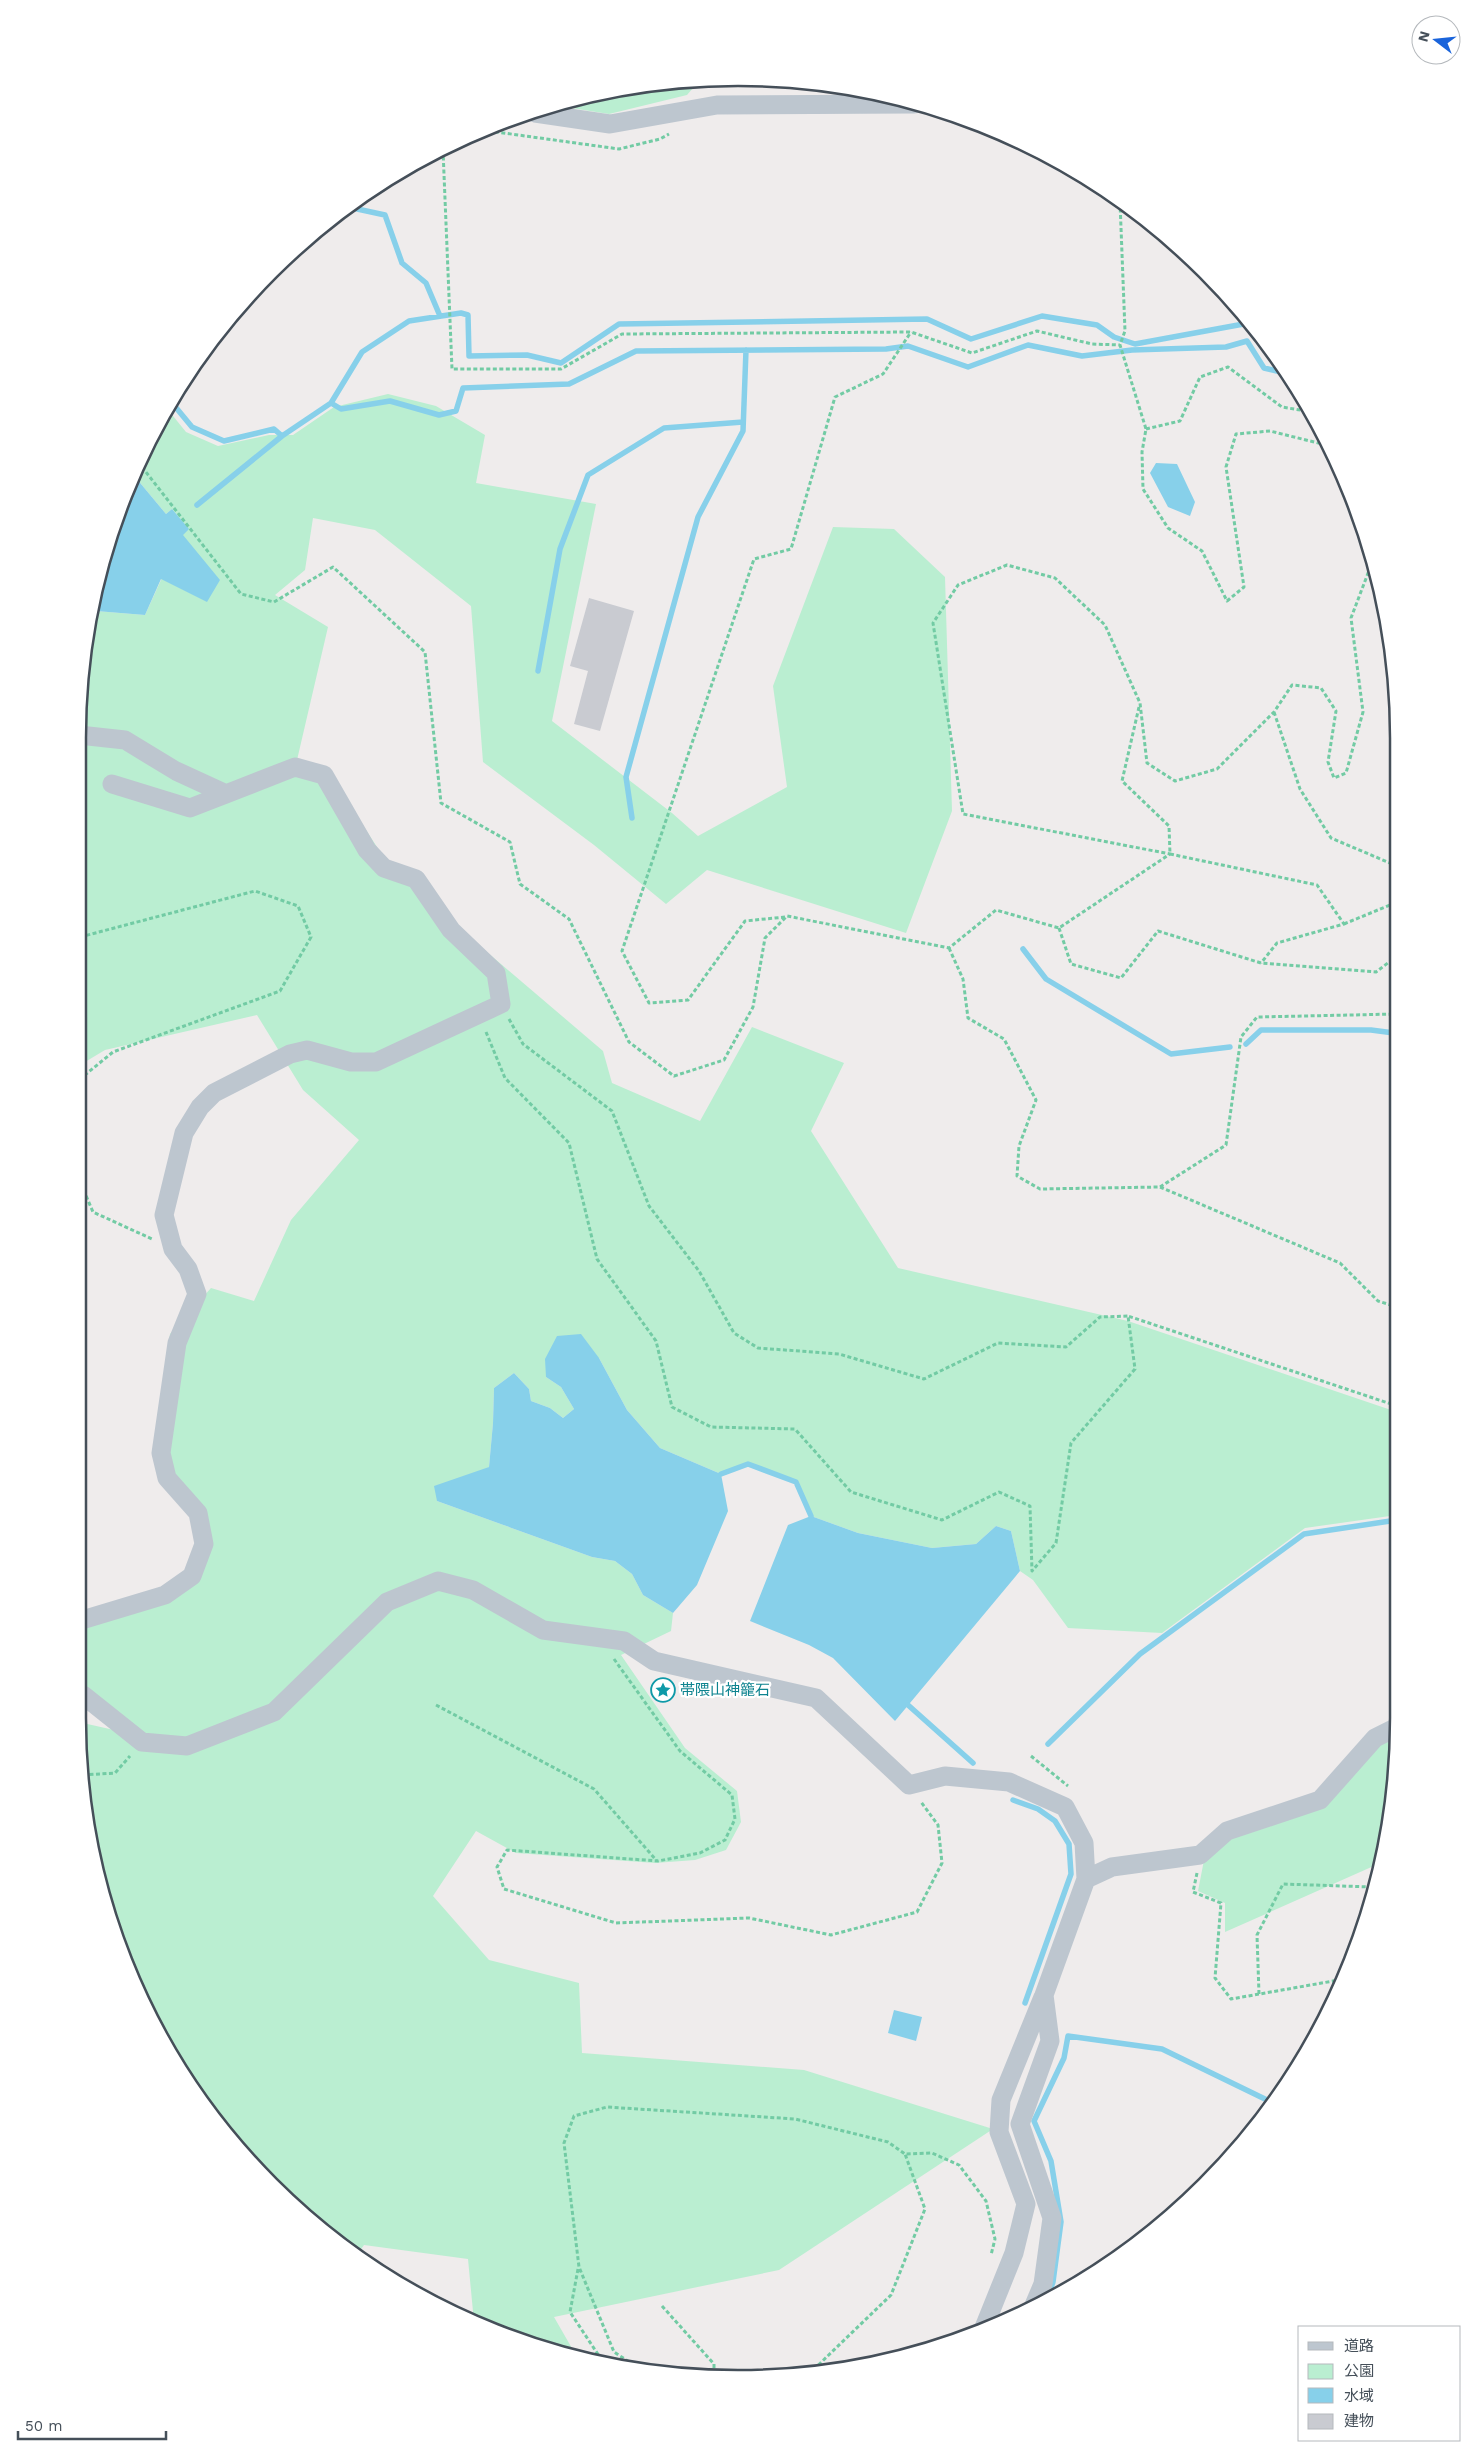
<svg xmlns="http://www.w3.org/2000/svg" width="1476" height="2456" font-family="'Work Sans','Noto Sans JP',sans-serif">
<rect width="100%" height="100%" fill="#efecec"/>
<!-- green -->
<path fill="#baeed1" d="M699 81 687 95 609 114 559 106 609 90Z
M388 394 436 406 485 435 476 483 596 504 552 721 672 813 698 836 787 787 773 686 833 527 894 529 945 577 952 811 906 933 707 870 666 904 594 845 483 762 471 606 375 530 313 518 305 570 275 595 328 627 297 760 326 768 386 861 453 923 603 1051 612 1083 700 1121 752 1027 844 1063 811 1131 898 1268 1128 1321 1397 1412V1515L1305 1528 1162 1633 1068 1628 1033 1580 1020 1571 1011 1531 996 1526 976 1544 932 1548 858 1533 811 1516 796 1482 749 1464 721 1474 660 1448 627 1410 599 1358 546 1377 561 1387 574 1409 563 1418 550 1408 531 1401 529 1389 514 1373 494 1388 493 1423 489 1467 437 1501 592 1557 615 1561 632 1574 643 1595 673 1613 671 1631 621 1655 685 1748 737 1791 741 1822 726 1850 695 1860 655 1863 516 1853 476 1831 433 1896 489 1960 579 1983 582 2053 804 2070 993 2129 779 2270 554 2317 577 2357 526 2344 474 2322 468 2259 364 2245 357 2255 336 2242 214 2120 146 2010 112 1930 83 1804V1723L114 1730 83 1702 82 1616 160 1592 185 1574 196 1545 191 1515 155 1453 170 1334 211 1288 254 1301 291 1220 359 1140 303 1090 257 1015 105 1050 80 1065 79 695 96 611 145 615 182 534 188 529 172 509 166 514 136 478 169 411 186 432 218 446 269 435H293L334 407Z
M1397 1732V1761L1376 1865 1225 1932V1903L1198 1891 1205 1855 1231 1836 1319 1805 1374 1743Z"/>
<!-- water -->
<path fill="#87d0ea" d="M1156 463 1177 464 1195 502 1190 516 1168 507 1150 473Z
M136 478 166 514 172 509 189 529 183 535 220 580 207 602 161 579 145 615 96 611 113 525Z
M1396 1025H1397V1061L1389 1059Z
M581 1334 599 1358 627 1410 660 1448 721 1474 728 1511 697 1585 673 1613 643 1595 632 1574 615 1561 592 1557 437 1501 434 1486 489 1467 493 1423 494 1388 514 1373 529 1389 531 1401 550 1408 563 1418 574 1409 561 1387 546 1377 545 1359 557 1336Z
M811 1516 858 1533 932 1548 976 1544 996 1526 1011 1531 1020 1571 895 1721 833 1658 809 1645 750 1621 788 1525Z
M894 2010 922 2017 916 2041 888 2033Z"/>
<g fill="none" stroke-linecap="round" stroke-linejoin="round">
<!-- stream -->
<path stroke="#87d0ea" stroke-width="5.5" d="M348 207 385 215 402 263 426 283 440 316
M1267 348 1270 352
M331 403 341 409 390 401 439 415 456 411 463 388 569 384 636 351 886 349 908 346 968 367 1028 345 1082 356 1132 350 1226 347 1247 341 1264 368 1285 373
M173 404 192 427 224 441 274 429 282 436
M197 505 282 436 331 403 362 352 409 321 461 313 468 315 469 356 527 355 561 363 619 324 927 319 971 339 1042 316 1097 325 1114 337 1135 344 1249 323
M538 671 560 549 588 475 664 428 743 422
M632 818 626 777 698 517 743 431 746 350
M1023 949 1046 979 1171 1054 1230 1047
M1246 1044 1261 1030H1371L1394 1033
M721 1474 748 1464 796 1482 811 1516
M908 1705 973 1763
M1048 1744 1140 1654 1304 1534 1397 1520
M1013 1800 1038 1809 1055 1821 1069 1844 1071 1874 1025 2003
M1050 2290 1053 2282 1061 2222 1051 2161 1034 2121 1064 2058 1068 2036 1162 2049 1267 2100 1264 2113"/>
</g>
<!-- building -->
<path fill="#c9cbd1" d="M589 598 634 611 600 731 574 724 588 671 570 666Z"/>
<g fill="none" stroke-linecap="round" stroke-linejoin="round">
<!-- path -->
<path stroke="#72cba4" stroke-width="3" stroke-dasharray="4 2.5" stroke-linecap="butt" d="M482 130 619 149 660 139 669 134
M443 150 452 369H561L622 334 911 332 972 353 1037 331 1092 344 1120 345
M1120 202 1125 331 1120 345 1146 429 1142 452 1143 489 1168 528 1202 551 1227 601 1244 587 1226 467 1236 434 1270 431 1326 445
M1146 429 1180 421 1200 377 1228 367 1282 407 1312 412
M142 467 241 594 274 602 333 567 425 652 441 803 510 842 520 884 569 919 629 1042 674 1076 724 1060 753 1007 765 938 787 916 949 948 996 910 1059 928 1170 854 963 814 933 623 958 585 1007 565 1055 578 1105 625 1140 703 1147 763 1175 781 1217 769 1274 712 1292 685 1321 688 1336 711 1328 762 1334 778 1346 773 1363 712 1351 618 1373 560
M1139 707 1122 781 1169 826 1170 854 1317 885 1344 924 1277 943 1261 963
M1274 712 1300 789 1331 838 1397 866
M785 917 745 921 688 1000 649 1003 622 951 754 559 791 549 835 397 883 374 911 332
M1344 924 1397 902
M1059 928 1071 964 1121 978 1158 931 1261 963 1376 972 1397 956
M80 937 255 891 298 906 311 937 280 991 113 1052 80 1079
M949 948 963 979 968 1018 1004 1039 1036 1100 1019 1146 1017 1176 1040 1189 1160 1187 1340 1263 1378 1301 1397 1307
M509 1019 523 1044 612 1111 649 1206 699 1271 734 1333 758 1348 839 1354 924 1379 998 1343 1066 1347 1100 1317 1128 1316
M486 1032 505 1078 569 1143 597 1259 656 1341 672 1407 711 1427 795 1429 851 1492 942 1520 999 1492 1030 1506 1032 1571 1056 1543 1071 1443 1135 1369 1128 1316 1397 1406
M81 1184 93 1212 152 1239
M1160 1187 1226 1145 1241 1037 1257 1017 1397 1014
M614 1659 680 1751 732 1795 735 1819 725 1840 700 1853 658 1861 507 1850 497 1867 504 1889 616 1923 749 1918 831 1935 917 1912 942 1863 938 1825 921 1802
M436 1705 594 1789 657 1861
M1031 1756 1068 1786
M83 1775 115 1773 130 1756
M1197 1873 1193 1892 1221 1903 1215 1978 1231 1999 1339 1980
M1259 1994 1257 1935 1283 1884 1372 1887
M578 2269 570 2312 605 2365
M662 2306 714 2364V2376
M640 2369 614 2352 579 2267 564 2143 574 2116 607 2107 795 2119 888 2142 905 2154
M809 2374 891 2295 925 2209 905 2154 932 2153 959 2165 986 2201 995 2239 991 2255"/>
<!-- street -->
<path stroke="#bdc6cf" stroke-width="19" d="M535 113 610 124 717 105 914 104
M79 735 125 740 176 771 226 794
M82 1620 165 1595 192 1576 204 1544 198 1513 167 1478 161 1453 177 1343 197 1294 188 1269 173 1249 164 1215 184 1133 200 1107 214 1093 290 1054 307 1050 351 1062H376L501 1004 496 973 451 930 416 879 384 868 367 850 324 775 295 767 190 808 112 784
M83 1695 142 1742 187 1746 274 1712 387 1602 438 1581 473 1590 543 1630 624 1641 654 1661 816 1698 909 1785 945 1776 1009 1782 1065 1807 1084 1843 1086 1879 1044 1995 1050 2041 1020 2124 1052 2218 1043 2284 1032 2310
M1086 1879 1112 1867 1200 1855 1227 1831 1320 1800 1375 1738 1397 1727
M983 2330 1014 2253 1026 2204 999 2132 1001 2100 1043 1997"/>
</g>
<!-- icons -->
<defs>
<g id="sight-ring" transform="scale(1.25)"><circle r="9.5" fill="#fff" stroke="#0f9aa8" stroke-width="1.5"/><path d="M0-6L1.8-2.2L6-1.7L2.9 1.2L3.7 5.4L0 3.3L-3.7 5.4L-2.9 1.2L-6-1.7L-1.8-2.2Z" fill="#0f9aa8"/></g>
</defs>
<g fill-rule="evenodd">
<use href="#sight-ring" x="663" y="1690"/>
</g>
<g text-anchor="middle" stroke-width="4.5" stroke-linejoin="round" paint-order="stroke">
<!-- culture labels -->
<g font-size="15" fill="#0d838f" stroke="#fff" text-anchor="start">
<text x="680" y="1695">帯隈山神籠石</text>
</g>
</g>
<!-- crop -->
<path d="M0 0H1476V2456H0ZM738 86H738A652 652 0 0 1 1390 738V1718A652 652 0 0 1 738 2370H738A652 652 0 0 1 86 1718V738A652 652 0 0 1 738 86Z" fill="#fff" fill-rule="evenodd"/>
<path fill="none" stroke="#454f59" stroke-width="2.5" d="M738 86H738A652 652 0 0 1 1390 738V1718A652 652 0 0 1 738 2370H738A652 652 0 0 1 86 1718V738A652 652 0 0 1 738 86Z"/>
<!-- legend -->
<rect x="1298" y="2326" width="162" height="115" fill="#ffffff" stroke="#b5b9bd"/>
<rect x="1308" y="2342" width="25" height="8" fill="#bdc6cf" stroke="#b5b9bd"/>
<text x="1344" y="2351" font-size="15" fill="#454f59">道路</text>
<rect x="1308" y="2364" width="25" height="15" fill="#baeed1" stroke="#b5b9bd"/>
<text x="1344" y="2376" font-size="15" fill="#454f59">公園</text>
<rect x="1308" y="2388" width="25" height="15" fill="#87d0ea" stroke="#b5b9bd"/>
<text x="1344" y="2401" font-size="15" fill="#454f59">水域</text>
<rect x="1308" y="2414" width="25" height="15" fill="#c9cbd1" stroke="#b5b9bd"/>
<text x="1344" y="2426" font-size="15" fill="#454f59">建物</text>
<!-- north arrow -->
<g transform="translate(1436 40) rotate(286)"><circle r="24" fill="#ffffff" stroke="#b5b9bd"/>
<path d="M0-4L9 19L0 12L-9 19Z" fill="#1a64db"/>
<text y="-8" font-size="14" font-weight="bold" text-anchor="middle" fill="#454f59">N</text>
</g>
<!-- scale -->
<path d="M18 2431v8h148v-8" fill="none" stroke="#454f59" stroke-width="2.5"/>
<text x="25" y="2431" font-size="15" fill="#454f59" stroke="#ffffff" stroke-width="4" paint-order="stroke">50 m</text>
</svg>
